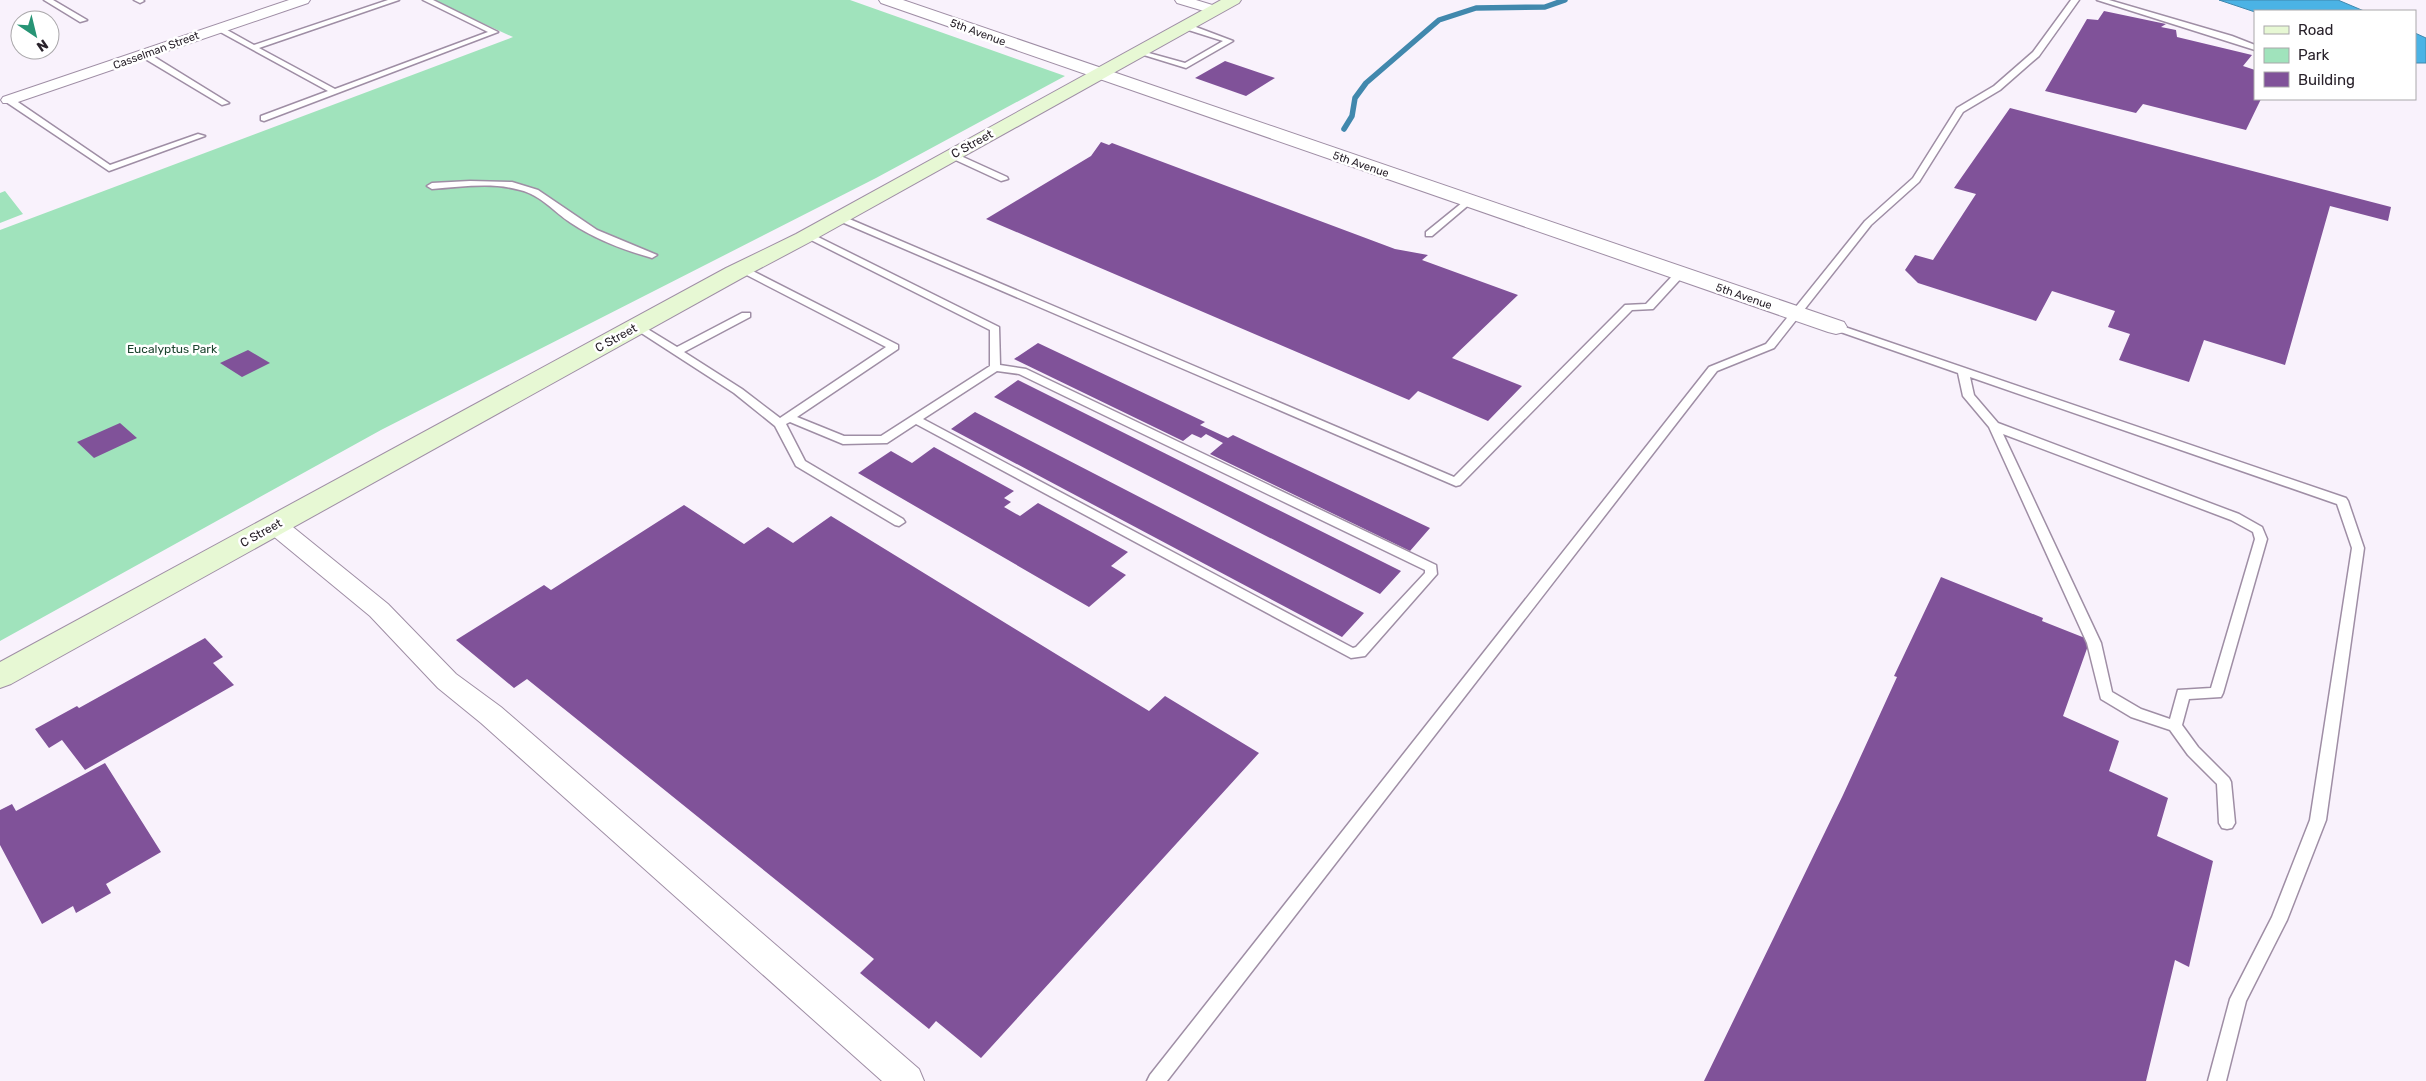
<svg xmlns="http://www.w3.org/2000/svg" width="2426" height="1081" font-family="Rubik,sans-serif">
<rect width="100%" height="100%" fill="#f9f2fc"/>
<!-- green -->
<path fill="#a0e3bc" d="M432 0H850L1065 76 876 178 381 430 0 641V230L513 37Z
M5 191 23 214 0 223V193Z"/>
<!-- water -->
<path fill="#4bb3e5" stroke="#4188ad" d="M2219 0H2338L2364 11 2255 12Z
M2415 33 2426 38V63H2415Z"/>
<g fill="none" stroke-linecap="round" stroke-linejoin="round">
<!-- stream -->
<path stroke="#4188ad" stroke-width="5.5" d="M1344 129 1352 116 1355 98 1366 83 1439 20 1476 8 1545 7 1565 0"/>
</g>
<!-- building -->
<path fill="#805299" d="M2104 11 2166 24 2161 27 2176 30 2177 37 2252 55 2243 66 2255 70V99H2261L2246 130 2143 104 2136 113 2045 91 2087 19 2098 20Z
M1225 61 1275 78 1246 96 1195 78Z
M2010 108 2391 207 2388 221 2330 206 2285 365 2204 340 2189 382 2119 360 2130 334 2108 327 2115 311 2052 291 2036 321 1918 283 1905 270 1915 255 1933 260 1976 194 1954 188Z
M1101 142 1109 145 1112 143 1395 249 1428 255 1422 260 1518 295 1452 358 1522 386 1488 421 1418 391 1409 400 986 219 1091 156Z
M1038 343 1205 422 1200 425 1228 438 1233 435 1430 528 1410 551 1210 454 1223 443 1206 434 1201 438 1192 434 1183 441 1014 359Z
M248 350 270 363 242 377 220 363Z
M1018 380 1401 571 1380 594 994 397Z
M975 412 1364 613 1342 637 951 429Z
M120 423 137 438 94 458 77 442Z
M934 447 1014 491 1004 498 1011 502 1004 507 1020 516 1038 503 1128 552 1111 566 1126 575 1089 607 858 473 891 451 912 463Z
M684 505 744 544 768 527 793 543 831 516 1149 711 1165 696 1259 753 981 1058 936 1021 929 1029 860 973 874 959 527 679 514 688 456 640 544 585 551 590Z
M1941 577 2043 618 2042 621 2090 640 2063 716 2119 741 2109 771 2168 798 2157 836 2213 861 2189 967 2175 960 2146 1081H1704L1843 795 1897 677 1894 676Z
M205 638 223 657 213 663 234 685 85 770 62 740 49 748 35 729 77 706 79 708Z
M105 763 161 852 106 884 111 893 76 913 73 906 42 924 0 845V810L12 804 16 811Z"/>
<g fill="none" stroke-linecap="round" stroke-linejoin="round">
<!-- service casing -->
<g stroke="#9f8ea5" stroke-width="3">
<path id="service" d="M44 0H53L87 20 80 22Z
M134 0H143L144 1 140 3Z
M388 0H399L259 48 335 89 488 32 423 0H433L498 32 264 121 261 120V116L328 91 213 28 220 26 254 45Z
M2071 0H2079L2039 56 2000 90 1963 112 1919 182 1871 225 1774 348 1717 371 1167 1081H1147L1150 1075 1709 367 1766 344 1865 221 1913 178 1957 108 1994 86 2033 52Z
M2097 0H2109L2232 36 2255 45V50Z
M1182 24H1188L1233 41 1186 68 1134 52 1138 50 1185 63 1223 41 1182 28Z
M142 53H148L229 103 222 105 142 57Z
M6 98H12L110 165 198 134 205 136 109 171 6 102Z
M952 152 1007 177 1008 179 1001 181 949 157 948 155Z
M470 181 512 182 538 190 597 230 657 255 652 258 649 257C621 249 595 239 571 223 554 212 541 195 520 190 492 182 461 187 432 189L427 186 432 183Z
M1468 198 1473 201 1471 203 1432 236H1426V232Z
M840 215 1454 477 1625 305 1646 304 1676 272H1684L1685 274 1653 309 1632 310 1460 485 1456 486 837 220V216Z
M808 232 999 327 1000 365 1026 369 1436 565 1437 574 1365 656 1351 658 916 424 887 443 843 444 790 422 786 424 805 461 903 519 905 522 899 526 895 525 796 466 775 426 734 393 632 327 637 324 641 325 677 347 742 313H750V317L684 352 742 389 780 418 886 347 739 271V267H745L898 345V349L797 417 844 436H881L990 366V330L805 237 803 235ZM997 371 1019 374 1425 570V573L1356 647 1353 648 923 419Z
M1836 324 2346 498 2348 501 2364 548 2326 820 2287 920 2246 1001 2226 1081H2208L2230 999 2272 917 2310 820 2352 548 2337 504 1970 377 1974 395 1998 423 2239 514 2262 527 2267 539 2223 693 2221 697 2189 699 2182 725 2198 747 2229 778 2231 782 2235 823 2232 828 2227 829 2222 828 2219 823 2217 784 2188 755 2170 730 2131 717 2101 699 2087 643 1989 427 1963 396 1958 373 1832 329 1831 327ZM2003 434 2231 520 2253 532 2255 539 2211 688 2178 690 2170 719 2141 709 2112 692 2101 643Z"/>
</g>
<!-- minor casing -->
<g stroke="#9f8ea5" stroke-width="2">
<path id="minor" d="M289 0H310L308 3 15 103H3L1 100 3 97Z
M1175 0H1196L1219 7 1221 10 1214 14 1177 3Z
M275 517 283 519 388 604 456 674 501 707 919 1069 924 1081H882L481 723 438 688 370 616 267 531 263 525 267 519Z"/>
</g>
<!-- tertiary casing -->
<g stroke="#9f8ea5" stroke-width="2">
<path id="tertiary" d="M879 0H903L1844 322 1847 327 1844 332 1836 334 1828 332 881 3Z"/>
</g>
<!-- secondary casing -->
<g stroke="#9f8ea5" stroke-width="2">
<path id="secondary" d="M1221 0H1241L1239 3 810 242 742 278 11 684 0 688V662L726 268 796 234Z"/>
</g>
<!-- service -->
<use href="#service" fill="#fff" fill-rule="evenodd"/>
<!-- minor -->
<use href="#minor" fill="#fff" fill-rule="evenodd"/>
<!-- tertiary -->
<use href="#tertiary" fill="#fff" fill-rule="evenodd"/>
<!-- secondary -->
<use href="#secondary" fill="#e7f8d4" fill-rule="evenodd"/>
</g>
<g text-anchor="middle" stroke-width="5" stroke-linejoin="round" paint-order="stroke">
<!-- far-street labels -->
<g font-size="11" fill="#29222b" stroke="#fff">
<text transform="translate(978 32) rotate(20)" y="4">5th Avenue</text>
<text transform="translate(156 50) rotate(-20)" y="4">Casselman Street</text>
<text transform="translate(1361 164) rotate(19)" y="4">5th Avenue</text>
<text transform="translate(1744 296) rotate(19)" y="4">5th Avenue</text>
</g>
<!-- street labels -->
<g font-size="12" fill="#29222b" stroke="#fff">
<text transform="translate(972 144) rotate(-29)" y="4">C Street</text>
<text transform="translate(616 338) rotate(-29)" y="4">C Street</text>
<text transform="translate(261 533) rotate(-29)" y="4">C Street</text>
</g>
<!-- park labels -->
<g font-size="12" fill="#1c452f" stroke="#fff">
<text x="172" y="353">Eucalyptus Park</text>
</g>
</g>
<!-- legend -->
<rect x="2254" y="10" width="162" height="90" fill="#ffffff" stroke="#a9a7aa"/>
<rect x="2264" y="26" width="25" height="8" fill="#e7f8d4" stroke="#a9a7aa"/>
<text x="2298" y="35" font-size="15" fill="#29222b">Road</text>
<rect x="2264" y="48" width="25" height="15" fill="#a0e3bc" stroke="#a9a7aa"/>
<text x="2298" y="60" font-size="15" fill="#29222b">Park</text>
<rect x="2264" y="72" width="25" height="15" fill="#805299" stroke="#a9a7aa"/>
<text x="2298" y="85" font-size="15" fill="#29222b">Building</text>
<!-- north arrow -->
<g transform="translate(35 35) rotate(145)"><circle r="24" fill="#ffffff" stroke="#a9a7aa"/>
<path d="M0-4L9 19L0 12L-9 19Z" fill="#279475"/>
<text y="-8" font-size="14" font-weight="bold" text-anchor="middle" fill="#29222b">N</text>
</g>
</svg>
